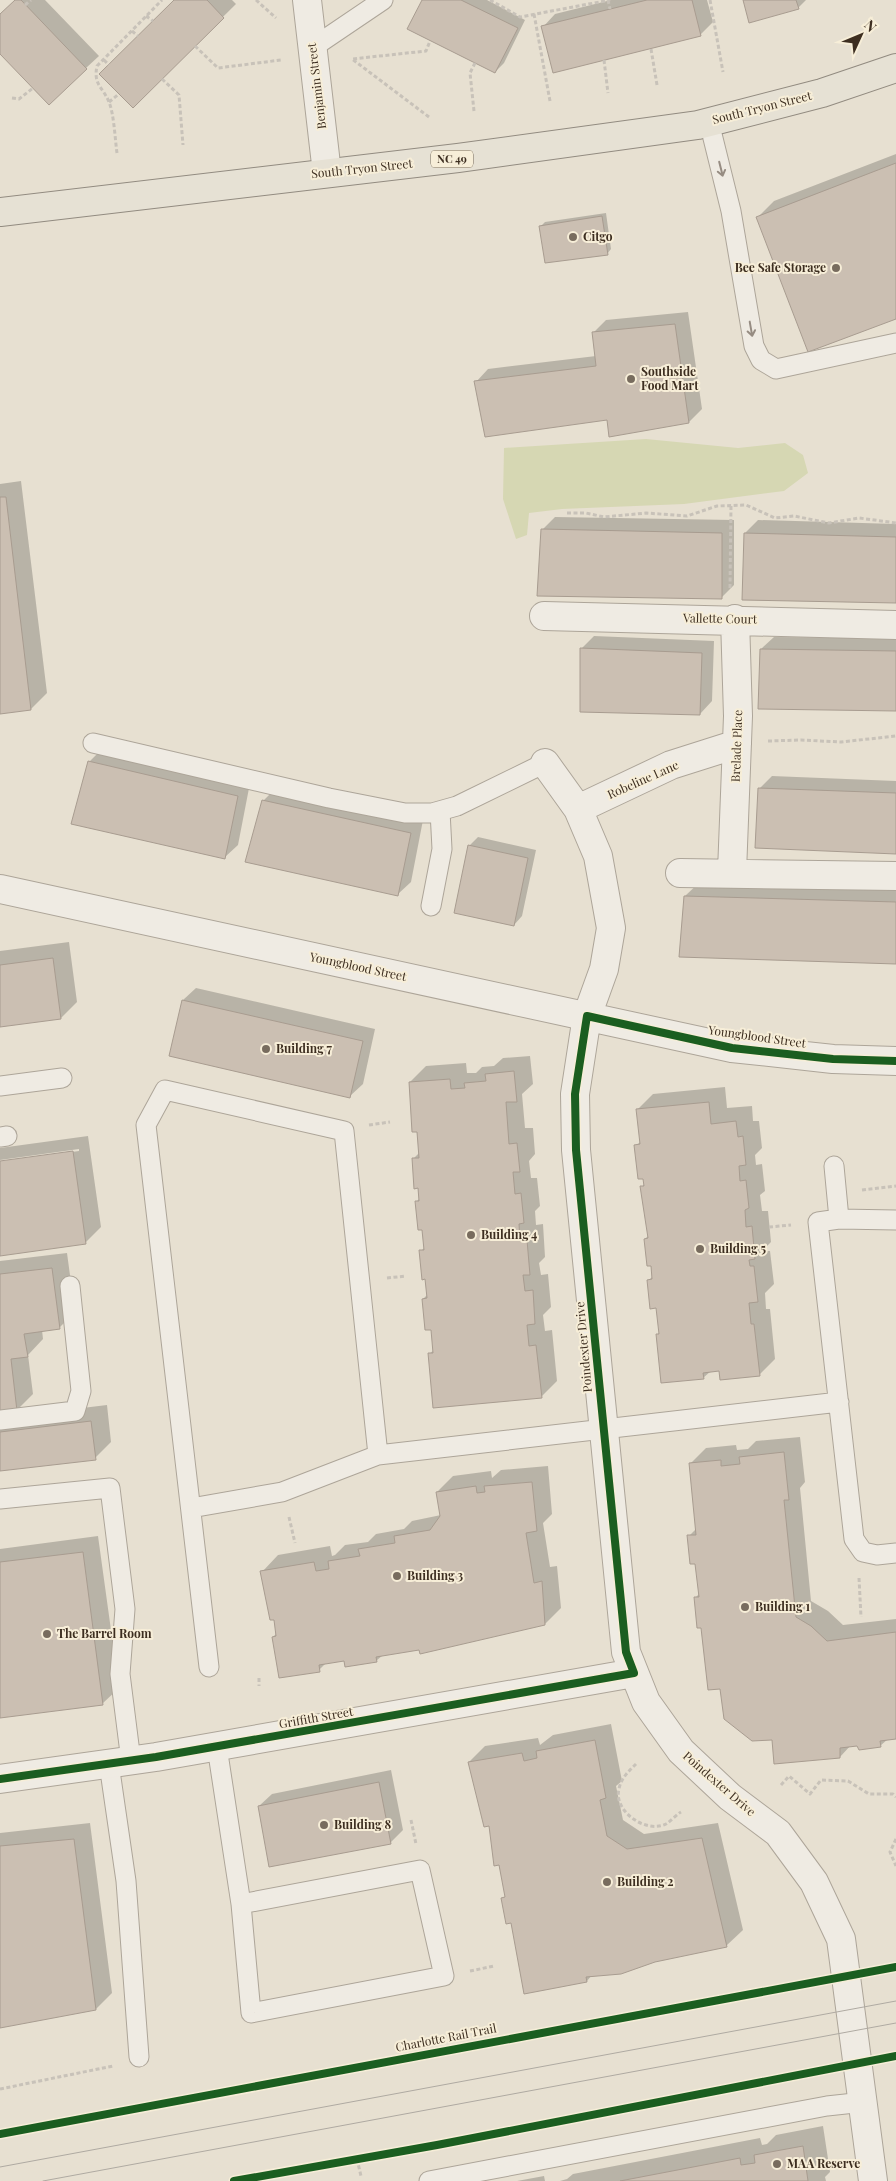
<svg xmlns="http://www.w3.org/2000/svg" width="896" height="2181" font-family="'Playfair Display',serif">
<rect width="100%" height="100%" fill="#e7e0d1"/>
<!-- green -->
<path fill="#d6d7b3" d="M646 439 738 448 785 443 803 455 808 473 784 491 684 504 562 509 529 513 527 535 516 539 503 499 504 448Z"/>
<!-- shadow -->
<path fill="#0003" d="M16 0H45L99 56 86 68 0 52V15Z
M176 0H232L236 4 133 106Z
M424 0H487L525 20 504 63 495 72Z
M611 0H707L713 22 700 35 543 27 555 14Z
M744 0H806L798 8Z
M896 154V318L758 217 774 201Z
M606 213 611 249 607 254 541 226 545 222Z
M688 312 702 409 689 422 608 419 476 382 488 369 596 356 593 333 606 320Z
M21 481 47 693 31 709 0 713V484Z
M555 517 734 520V585L721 598 542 530Z
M758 520 896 524V602L745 533Z
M594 636 714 641 712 701 700 714 582 648Z
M774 637 896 638V710L761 649Z
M102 749 250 783 238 845 225 857 90 761Z
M772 776 896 781V853L759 789Z
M276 788 423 820 411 882 398 894 263 801Z
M478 837 536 850 522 916 514 925 469 846Z
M702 880 896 886V962L685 896Z
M69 942 77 1002 61 1018 0 1026V951Z
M196 988 375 1029 363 1084 350 1096 183 1000Z
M530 1056 533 1084 522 1094 525 1128H533L535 1154 529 1161 531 1178H537L540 1206 535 1211 536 1225 543 1224 545 1257 539 1263 541 1275 548 1274 551 1307 543 1315 545 1331 552 1330 557 1381 541 1397 429 1354 434 1350 432 1329 423 1299 428 1294 421 1251 425 1247 424 1229 417 1201 420 1198 413 1159 420 1152 410 1082 426 1066 466 1063 467 1073H476L482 1067 494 1066 503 1058Z
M725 1087 727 1108 752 1106 753 1121H759L762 1148 755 1155 756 1165 762 1164 765 1191 760 1195 762 1211H768L771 1242 765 1248 766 1251H770L774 1284 765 1293 766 1309H770L775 1359 759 1375 720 1369 711 1371 703 1378 657 1335 660 1332 657 1307 648 1281 653 1276 645 1239 649 1235 642 1187 645 1183 636 1146 641 1141 637 1110 653 1094Z
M88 1136 101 1227 85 1243 0 1254V1162L79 1151V1149L0 1160V1148Z
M67 1253 75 1312 59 1328 42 1330 43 1339 28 1355 33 1394 17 1410 0 1412V1261Z
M107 1405 111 1442 95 1458 0 1470V1418Z
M800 1437 805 1482 800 1488 811 1601 828 1611 843 1625 896 1619V1738L888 1739 880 1746 851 1745 840 1757 773 1738 721 1687 695 1598 700 1593 696 1562 689 1536 697 1528 690 1464 706 1448 736 1445 737 1450 748 1449 756 1441Z
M548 1466 552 1514 543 1523 550 1567 557 1566 561 1608 545 1624 383 1655 376 1661 345 1659 327 1662 319 1670 273 1637 277 1633 275 1618 262 1572 278 1555 330 1546 332 1556 335 1555 345 1545 368 1542 376 1534 404 1529 412 1521 441 1515 437 1492 453 1476 491 1471 492 1478 501 1470Z
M98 1536 119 1688 102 1704 0 1717V1549Z
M611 1724 622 1781 616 1786 623 1820 644 1834 718 1823 743 1930 726 1946 592 1975 587 1981 512 1921 503 1899 506 1896 490 1824 469 1762 485 1746 538 1738 540 1745 553 1735Z
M391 1770 403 1830 390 1843 259 1806 272 1794Z
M90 1823 112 1993 96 2009 0 2027V1833Z
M823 2126 830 2172 825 2177 826 2181H560L567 2179 573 2174 760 2138 762 2145 767 2144 776 2135Z
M544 2176 545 2181H517Z"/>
<!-- building -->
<path fill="#cbbfb2" stroke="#a89c90" d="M15 0H21L87 69 49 105 0 54V14Z
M174 0H207L224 18 133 108 99 74Z
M422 0H461L518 28 495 73 407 29Z
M647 0H692L701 36 553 73 541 26Z
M743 0H796L799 9 749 23Z
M896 163V319L808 352 756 217Z
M602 216 608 255 545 263 539 226Z
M675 324 689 423 609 437 607 420 485 437 474 381 596 366 592 332Z
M0 497H6L31 710 0 714Z
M541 529 722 533V599L537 596Z
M744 533 896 537V603L742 600Z
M580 648 702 653 700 715 580 712Z
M760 649 896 651V711L758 709Z
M88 761 238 796 225 859 71 824Z
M758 788 896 793V854L755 848Z
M262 800 411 833 398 896 245 862Z
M468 845 528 858 514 926 454 913Z
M684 896 896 902V964L679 957Z
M53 958 61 1019 0 1027V965Z
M182 1000 363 1041 350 1098 169 1056Z
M514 1071 517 1102H506L509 1144 517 1143 520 1172H513L515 1194 521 1193 524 1223 519 1224 520 1240H527L530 1275H523L525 1291 533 1290 535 1324 527 1325 529 1346 536 1345 542 1398 433 1408 428 1353H433L431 1330H425L422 1299 427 1298 425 1279 422 1280 419 1250H424L422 1230H418L415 1201H419L418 1188 414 1189 412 1158H419L417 1132H412L409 1082 450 1079 451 1089 465 1088 464 1083 486 1081 485 1074Z
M709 1102 711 1124 736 1121 738 1137 743 1136 746 1165 739 1166 740 1181 746 1180 749 1208 745 1210 746 1227 752 1226 755 1259 749 1260 750 1266H754L758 1302 749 1303 751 1324H754L760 1376 720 1380 719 1371 703 1373 704 1379 661 1383 656 1334H659L656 1308 650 1309 647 1280 652 1279 651 1266H647L644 1239 648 1238 640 1186H644L643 1179H638L634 1145 640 1144 636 1109Z
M73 1151 86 1244 0 1256V1161Z
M52 1268 60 1329 24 1334 28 1357 11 1359 17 1411 0 1413V1274Z
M91 1421 96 1460 0 1471V1432Z
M784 1452 789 1500H784L796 1617 811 1626 827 1641 896 1632V1739L880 1741 881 1747 859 1750 857 1746 840 1748V1758L774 1764 772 1740 752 1741 724 1719 720 1689 708 1690 701 1628H697L694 1597H699L695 1564H690L687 1535H696L689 1463 721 1460V1466L740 1464 739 1457Z
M532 1482 537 1531 526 1533 534 1583 542 1581 545 1625 420 1654 419 1650 376 1657 377 1662 345 1667 344 1661 319 1665 320 1672 279 1678 272 1637 276 1636 274 1620H270L260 1571 314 1562 316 1571 329 1569 328 1561 360 1556 358 1549 395 1543 394 1536 430 1530 440 1516 436 1492 476 1486 477 1493 485 1492 484 1486Z
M83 1552 103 1705 0 1718V1562Z
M595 1740 606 1798 600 1800 607 1836 627 1849 702 1838 727 1947 655 1962 621 1974 586 1977 587 1982 524 1994 511 1923 506 1924 501 1898 505 1897 499 1865 494 1866 489 1826 484 1827 468 1762 522 1753 524 1761 537 1758 536 1751Z
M379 1782 391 1844 269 1867 258 1806Z
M74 1839 96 2010 0 2028V1846Z
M803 2146 808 2181H620L740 2158 741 2165 755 2163 754 2155Z"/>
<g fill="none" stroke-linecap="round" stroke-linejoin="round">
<!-- service casing -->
<g stroke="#ada599" stroke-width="21">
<path id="service" d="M312 48 383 0
M709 122 731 211 754 346 761 360 776 369 896 343
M93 743 329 798 405 813H432L457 806 545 763
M431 906 442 849 440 811
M0 1086 62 1078
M0 1137 7 1136
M834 1166 839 1219
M896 1220 839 1219 818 1222 854 1539 863 1552 877 1555 896 1553
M0 1420 75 1411 81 1391 70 1286
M0 1499 110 1488 125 1609 120 1674 131 1761
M191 1508 282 1492 378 1455
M209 1667 146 1125 165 1090 344 1131 378 1455 839 1402
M217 1747 241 1904 251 2013 444 1976 420 1870 241 1904
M109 1764 126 1881 139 2057
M429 2181 827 2106 864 2102"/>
</g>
<!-- minor casing -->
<g stroke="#ada599" stroke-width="30">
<path id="minor" d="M307 0 327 173
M544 616 896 625
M545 763 578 809 598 856 611 928 604 969 587 1016 575 1094 576 1150 626 1652 646 1702 681 1751 730 1797 778 1833 814 1882 841 1939 873 2181
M578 809 671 765 737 744
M732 872 738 716 735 619
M680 873 896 876
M0 889 732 1048 833 1059 896 1061
M0 1779 156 1757 634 1673"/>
</g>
<!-- primary casing -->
<g stroke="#928b80" stroke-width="30">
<path id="primary" d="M0 212 458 158 698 125 822 93 896 68"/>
</g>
<!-- path -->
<path stroke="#c8c2b9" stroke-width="3" stroke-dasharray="4 2.5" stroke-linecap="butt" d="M256 0 276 18
M490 0 520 17 610 0
M608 0 610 9
M710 0 723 72
M25 5 31 0
M534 14 550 101
M146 16 153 21
M132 31 138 36
M195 46 218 68 281 60
M651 49 657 85
M104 60 109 65
M604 60 608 93
M162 79 179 95 183 145
M12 98 19 99 33 88
M109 102 119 94
M474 111 470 73 475 63
M429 117 352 59 426 51 430 41
M117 153C115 139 114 114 109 102 103 87 93 85 97 66L162 0
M567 513H586L604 517 646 513 687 516 717 506 746 505 775 518 794 516 829 523 859 518 896 523
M730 588 731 505
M768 741 801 740 841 742 896 736
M369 1125 390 1122
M862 1190 896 1186
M769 1227 791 1225
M387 1278 406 1276
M289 1517 295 1543
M859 1578 861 1617
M259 1678V1686
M636 1764C629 1771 621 1778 619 1789 613 1811 646 1834 666 1824 671 1821 676 1815 681 1812
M781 1785 789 1776 810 1794 821 1780 848 1781 869 1794H893L896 1797
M411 1820 416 1844
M896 1839 890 1852 896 1866
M470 1971 494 1966
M0 2089 113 2066
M357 2159 361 2176"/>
<!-- service -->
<use href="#service" stroke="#efebe3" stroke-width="19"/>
<!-- minor -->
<use href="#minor" stroke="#efebe3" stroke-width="28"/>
<!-- primary -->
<use href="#primary" stroke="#e6e1d4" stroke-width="28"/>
<!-- tram -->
<path stroke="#afaaa2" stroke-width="1" d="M0 2167 896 2001
M43 2181 896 2023"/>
<!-- cycleway casing -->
<g stroke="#f7eed8" stroke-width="11">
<path id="cycleway" d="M0 1779 156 1757 634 1673 626 1652 576 1150 575 1094 587 1016 732 1048 833 1059 896 1061
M0 2134 896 1967
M234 2181 437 2145 896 2056"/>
</g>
<!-- cycleway -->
<use href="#cycleway" stroke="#1b5e20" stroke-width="8"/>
</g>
<!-- one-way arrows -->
<defs><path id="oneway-shaft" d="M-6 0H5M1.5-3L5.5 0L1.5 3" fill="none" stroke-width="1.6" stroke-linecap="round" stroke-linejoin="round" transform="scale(1.25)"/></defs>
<g stroke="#968c82">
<use href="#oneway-shaft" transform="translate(721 169) rotate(76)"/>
<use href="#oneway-shaft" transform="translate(751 329) rotate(80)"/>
</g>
<!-- markers -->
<g fill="#786c5e" stroke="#f7eed8" stroke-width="2">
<circle cx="573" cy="237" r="5"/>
<circle cx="836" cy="268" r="5"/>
<circle cx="631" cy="379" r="5"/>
<circle cx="266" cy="1049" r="5"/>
<circle cx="471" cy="1235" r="5"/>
<circle cx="700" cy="1249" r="5"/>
<circle cx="397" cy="1576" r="5"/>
<circle cx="745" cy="1607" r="5"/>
<circle cx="47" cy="1634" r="5"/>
<circle cx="324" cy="1825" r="5"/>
<circle cx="607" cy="1882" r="5"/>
<circle cx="777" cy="2164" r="5"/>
</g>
<g text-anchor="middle" stroke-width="4" stroke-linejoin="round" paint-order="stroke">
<!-- shield labels -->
<rect fill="#f7eed8" stroke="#756857" stroke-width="1" x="431" y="150.5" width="42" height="17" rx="4"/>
<g font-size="11" font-weight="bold" fill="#3d2e20">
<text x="452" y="163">NC 49</text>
</g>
<!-- street labels -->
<g font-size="12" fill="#3d2e20" stroke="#f7eed8">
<text transform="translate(317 86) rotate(-97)" y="4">Benjamin Street</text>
<text transform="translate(762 108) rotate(-14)" y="4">South Tryon Street</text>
<text transform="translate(362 169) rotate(-6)" y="4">South Tryon Street</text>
<text transform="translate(720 619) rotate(1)" y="4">Vallette Court</text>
<text transform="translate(737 746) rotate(-88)" y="4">Brelade Place</text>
<text transform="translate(643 780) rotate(-24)" y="4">Robeline Lane</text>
<text transform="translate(358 967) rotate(12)" y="4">Youngblood Street</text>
<text transform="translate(757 1037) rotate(8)" y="4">Youngblood Street</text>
<text transform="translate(584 1347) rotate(-95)" y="4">Poindexter Drive</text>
<text transform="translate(316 1718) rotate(-10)" y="4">Griffith Street</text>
<text transform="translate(719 1784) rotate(41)" y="4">Poindexter Drive</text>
<text transform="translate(446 2038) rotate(-11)" y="4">Charlotte Rail Trail</text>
</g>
<!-- poi labels -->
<g font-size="12" font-weight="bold" fill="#3d2e20" stroke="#f7eed8" text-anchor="start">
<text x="583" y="241">Citgo</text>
<text x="826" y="272" text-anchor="end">Bee Safe Storage</text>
<text x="641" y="376">Southside<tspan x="641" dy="14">Food Mart</tspan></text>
<text x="276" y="1053">Building 7</text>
<text x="481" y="1239">Building 4</text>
<text x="710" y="1253">Building 5</text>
<text x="407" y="1580">Building 3</text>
<text x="755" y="1611">Building 1</text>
<text x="57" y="1638">The Barrel Room</text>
<text x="334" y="1829">Building 8</text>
<text x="617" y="1886">Building 2</text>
<text x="787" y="2168">MAA Reserve</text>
</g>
</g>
<!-- north arrow -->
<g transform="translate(861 35) rotate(46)" stroke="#f7eed8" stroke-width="4" paint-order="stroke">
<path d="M0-4L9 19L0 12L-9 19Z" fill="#3d2e20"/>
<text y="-8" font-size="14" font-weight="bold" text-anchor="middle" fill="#3d2e20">N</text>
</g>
</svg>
